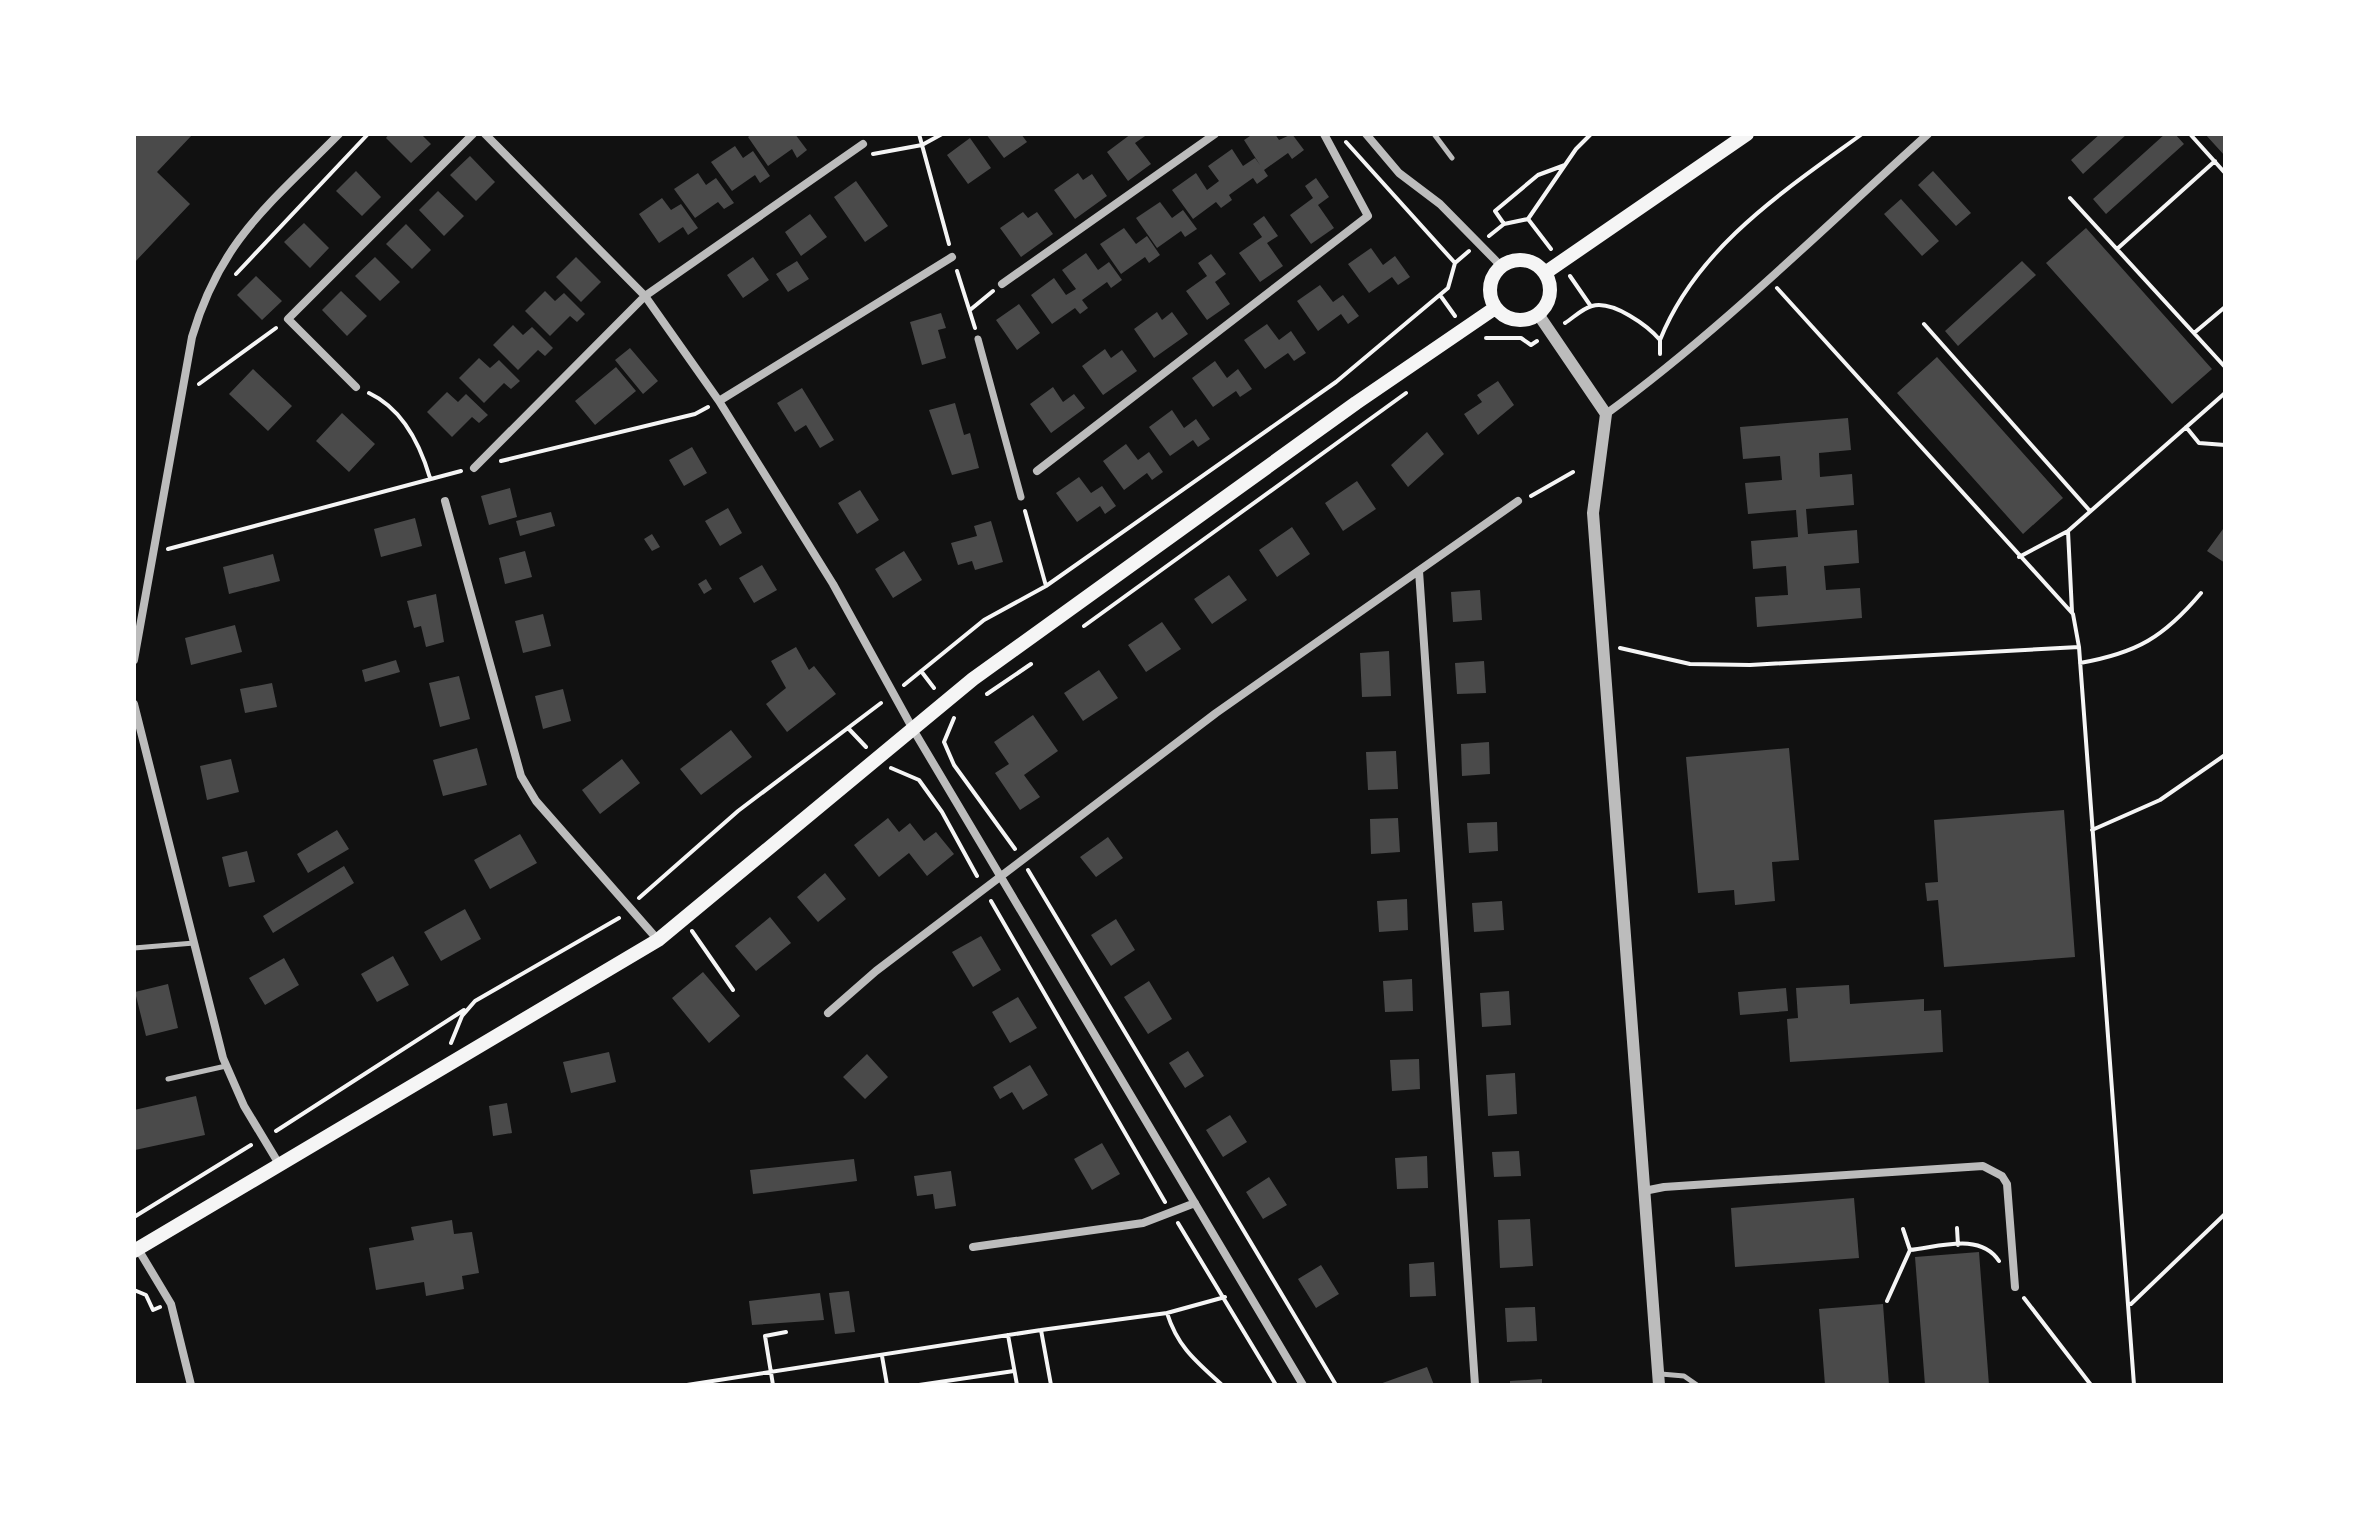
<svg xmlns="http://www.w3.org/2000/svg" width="2359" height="1519" font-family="Spectral,serif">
<rect width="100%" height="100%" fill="#111"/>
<!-- building -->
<path fill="#4a4a4a" d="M134 134H193L157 172 190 204 134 263Z
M389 134H421L431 144 411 163 386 138Z
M752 134H795L807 150 797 158 792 149 768 166 748 137Z
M986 134H1021L1027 142 1004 158Z
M1131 134H1148L1135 143 1151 164 1128 181 1107 152Z
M1253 134H1275L1279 140 1292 134 1304 150 1292 159 1288 153 1264 170 1268 176 1257 184 1253 178 1229 195 1232 200 1221 208 1216 202 1193 219 1172 190 1196 173 1207 190 1219 181 1208 166 1232 149 1243 166 1255 158 1260 165 1244 140Z
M2100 134H2127L2083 174 2071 160Z
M2165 134H2175L2184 144 2106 214 2093 199Z
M2205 134H2225V156Z
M970 138 991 168 968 184 947 155Z
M735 146 743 158 753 151 770 176 760 183 755 175 732 191 711 162Z
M470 156 495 182 476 201 450 175Z
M356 171 381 197 362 216 336 191Z
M1933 171 1971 213 1956 226 1918 185Z
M698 173 706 185 716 178 734 203 724 209 718 202 695 218 674 189Z
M1078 173 1083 180 1092 174 1107 196 1075 219 1054 190Z
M1316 178 1329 197 1318 205 1334 228 1311 244 1290 215 1313 198 1305 186Z
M856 181 888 226 865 242 834 197Z
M438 191 464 216 444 236 419 210Z
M662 198 671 210 681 204 698 228 688 235 683 227 659 243 639 214Z
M1901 199 1939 241 1922 256 1884 214Z
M1160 202 1172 218 1183 210 1197 229 1185 237 1181 231 1157 248 1136 218Z
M1023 212 1028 218 1037 212 1053 234 1021 257 1000 228Z
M810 214 827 237 801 256 785 232Z
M1264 216 1278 236 1267 243 1283 266 1260 282 1239 253 1262 237 1253 224Z
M304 223 329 248 310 268 284 242Z
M406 224 431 250 412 269 386 244Z
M1124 228 1136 244 1147 236 1160 255 1149 263 1145 257 1121 274 1100 244Z
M2086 228 2212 369 2172 404 2046 263Z
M1371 248 1383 265 1395 256 1410 277 1398 285 1392 277 1369 293 1348 264Z
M1086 253 1098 270 1109 262 1122 280 1111 288 1107 282 1082 300 1088 308 1080 314 1075 308 1052 324 1031 295 1054 278 1066 295 1076 289 1062 270Z
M1211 254 1226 274 1215 282 1230 304 1207 320 1186 291 1207 276 1198 263Z
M375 257 400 282 380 301 355 276Z
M576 257 601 282 581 302 556 277Z
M753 257 769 280 743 298 727 275Z
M797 261 809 279 788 292 776 274Z
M2022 261 2036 275 1958 346 1945 331Z
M256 276 282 301 262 320 237 295Z
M1320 285 1333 302 1343 295 1359 316 1348 324 1341 314 1318 331 1297 301Z
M341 291 367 316 347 336 322 310Z
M545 291 555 301 564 293 585 314 577 322 570 316 550 336 525 311Z
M1019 304 1040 333 1017 350 996 320Z
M1157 312 1162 320 1172 312 1188 334 1154 358 1134 329Z
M941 313 946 328 938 330 946 358 922 365 910 322Z
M1267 324 1279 340 1291 331 1306 353 1294 361 1288 353 1265 369 1244 340Z
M513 325 523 335 532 327 553 348 545 356 538 350 518 370 493 345Z
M630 348 658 381 643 394 615 360Z
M1105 349 1111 358 1122 350 1137 371 1103 395 1082 366Z
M1937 357 2063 498 2023 534 1897 393Z
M479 358 490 368 499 360 520 381 511 389 504 383 484 403 459 378Z
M1215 361 1227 378 1238 369 1252 389 1240 397 1236 391 1213 407 1192 378Z
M616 367 636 391 595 425 575 401Z
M253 369 292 406 268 431 229 394Z
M1498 381 1514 405 1478 435 1464 414 1482 402 1477 395Z
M1053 387 1063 402 1074 394 1085 408 1051 433 1030 404Z
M802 388 834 440 820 448 806 425 795 432 777 403Z
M447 392 458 402 466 394 488 415 479 423 472 417 452 437 427 412Z
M955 403 964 435 970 433 979 468 952 475 929 410Z
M1172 410 1184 428 1196 419 1210 439 1198 447 1193 440 1170 456 1149 427Z
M342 413 375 444 349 472 316 441Z
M1848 418 1851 450 1819 453 1820 477 1852 474 1854 505 1806 509 1808 534 1857 530 1859 563 1824 566 1826 590 1860 588 1862 618 1757 627 1755 597 1788 595 1786 566 1753 569 1751 541 1798 537 1796 510 1748 514 1745 483 1782 480 1780 456 1743 459 1740 427Z
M1427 432 1444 454 1408 487 1391 465Z
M1126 444 1138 460 1149 452 1163 472 1152 480 1147 473 1124 490 1103 461Z
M692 447 707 473 684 486 669 460Z
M1079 477 1091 493 1102 486 1116 506 1105 514 1100 506 1077 522 1056 493Z
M1357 481 1376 509 1343 531 1325 503Z
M510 488 517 517 489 525 481 496Z
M860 490 879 520 857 534 838 503Z
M728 508 742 533 720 546 705 521Z
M551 512 555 526 520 536 516 521Z
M415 518 422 546 381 557 374 529Z
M991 521 1003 562 975 570 972 561 958 565 951 543 977 536 974 526Z
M1292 527 1310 554 1277 577 1259 550Z
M2223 529 2225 531V563L2207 551Z
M652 534 660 547 652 551 644 539Z
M525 551 532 577 505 584 499 558Z
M904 551 922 580 893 598 875 569Z
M273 554 280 581 229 594 223 567Z
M762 565 777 590 754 603 739 578Z
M1229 575 1247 600 1212 624 1194 599Z
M706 579 712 589 704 594 698 584Z
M1480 590 1482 620 1453 622 1451 592Z
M436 594 444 642 426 647 421 626 414 628 407 601Z
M543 614 551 646 523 653 515 621Z
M1162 622 1181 649 1146 672 1128 645Z
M235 625 242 652 191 665 185 638Z
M796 647 809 670 814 666 836 694 787 732 766 704 786 688 771 661Z
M1389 651 1391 696 1362 697 1360 653Z
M396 660 400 672 365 682 362 670Z
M1484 661 1486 693 1457 694 1455 663Z
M1099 670 1118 698 1083 721 1064 693Z
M459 676 470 719 440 727 429 683Z
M272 683 277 707 245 713 240 689Z
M563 689 571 721 543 729 535 696Z
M1033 715 1058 751 1024 775 1040 797 1020 810 995 773 1009 764 994 742Z
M731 730 752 757 701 795 680 769Z
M1489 742 1490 774 1462 776 1461 744Z
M477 748 487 785 443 796 433 760Z
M1789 748 1799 860 1772 862 1775 901 1735 905 1734 890 1698 893 1686 757Z
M1396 751 1398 789 1368 790 1366 752Z
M231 759 239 792 207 800 200 766Z
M622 759 640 783 600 814 582 790Z
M2064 810 2075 957 1944 967 1938 900 1927 901 1925 883 1938 882 1934 820Z
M888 818 899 832 910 823 924 841 936 832 954 854 927 876 909 853 879 877 854 845Z
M1398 818 1400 852 1371 854 1370 819Z
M1497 822 1498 851 1469 853 1467 823Z
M337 830 349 849 308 873 297 854Z
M520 834 537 863 490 889 474 860Z
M1108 837 1123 858 1096 877 1080 857Z
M247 851 255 882 229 887 222 857Z
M344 866 354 883 273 933 263 916Z
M825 873 846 899 818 922 797 897Z
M1407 899 1408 930 1379 932 1377 901Z
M1502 901 1504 930 1474 932 1472 903Z
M465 909 481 939 441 961 424 932Z
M770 917 791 943 756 971 735 946Z
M1116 919 1135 950 1111 966 1091 935Z
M981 936 1001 970 973 987 952 952Z
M393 956 409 985 377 1002 361 974Z
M284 958 299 985 265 1005 249 978Z
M703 972 740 1016 709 1043 672 998Z
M1412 979 1413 1011 1385 1012 1383 981Z
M1149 981 1172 1019 1148 1034 1124 997Z
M168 984 178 1028 146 1036 135 992Z
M1849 985 1850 1004 1924 999V1011L1941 1010 1943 1052 1790 1062 1787 1019 1798 1018 1796 988Z
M1786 988 1788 1011 1740 1015 1738 992Z
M1509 991 1511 1025 1482 1027 1480 993Z
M1018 997 1037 1028 1010 1043 992 1012Z
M1188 1051 1204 1076 1185 1088 1169 1063Z
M609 1052 616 1082 571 1093 563 1062Z
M867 1054 888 1077 865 1099 843 1077Z
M1419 1059 1420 1089 1392 1091 1390 1060Z
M1030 1065 1048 1095 1023 1110 1012 1092 1000 1099 993 1087Z
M1515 1073 1517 1114 1488 1116 1486 1075Z
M196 1096 205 1135 135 1150 134 1110Z
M507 1103 512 1133 493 1136 489 1106Z
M1230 1115 1247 1142 1223 1157 1206 1130Z
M1102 1143 1120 1174 1092 1190 1074 1159Z
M1519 1151 1521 1176 1494 1177 1492 1152Z
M1427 1156 1428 1188 1397 1189 1395 1158Z
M854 1159 857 1181 753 1194 750 1170Z
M951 1171 956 1206 935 1209 933 1194 917 1196 914 1176Z
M1269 1177 1287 1205 1263 1219 1246 1192Z
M1854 1198 1859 1258 1735 1267 1731 1208Z
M1530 1219 1533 1266 1500 1268 1498 1220Z
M452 1220 454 1234 472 1232 479 1273 462 1276 464 1289 426 1296 424 1282 376 1290 369 1248 414 1240 411 1227Z
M1979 1252 1989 1385H1925L1915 1257Z
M1434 1262 1436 1296 1410 1297 1409 1264Z
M1321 1265 1339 1294 1316 1308 1298 1279Z
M849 1291 855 1332 835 1334 829 1293Z
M820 1293 824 1320 752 1325 749 1301Z
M1883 1304 1889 1385H1825L1819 1309Z
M1535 1307 1537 1341 1507 1342 1505 1308Z
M1427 1367 1434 1385H1377Z
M1542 1379V1385H1510V1381Z"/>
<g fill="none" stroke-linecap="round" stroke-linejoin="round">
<!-- path -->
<path stroke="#f5f5f5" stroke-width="4" d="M919 134 949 244
M2190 134 2225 173
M1346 142 1455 263
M873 154 922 145 942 134
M2070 198 2225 367
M1528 219 1551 249
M1504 224 1495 211 1538 175 1565 165
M1489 236 1504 224 1528 219 1576 149 1591 134
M2117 249 2215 161
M957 271 975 328
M236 274 368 134
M1570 276 1590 305
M1777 288 2073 614 2079 647 2134 1385
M1440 295 1455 316
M970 310 993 291
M1565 323C1573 318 1583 308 1592 306 1613 300 1648 326 1660 340V354
M1924 324 2090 511
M2194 333 2225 307
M1486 338H1521L1531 345 1537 341
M1660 340C1697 247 1784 191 1862 134
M199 384 276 328
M369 393C403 409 420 444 430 478
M2186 427 2199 443 2225 445
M501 461 695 414 708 407
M1531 496 1573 472
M1025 511 1046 586
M2068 531 2072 612
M168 549 461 471
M2019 557 2068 531 2225 393
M1084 626 1406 393
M1620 648 1690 664 1750 665 2079 647
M2080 663C2137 653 2164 637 2201 593
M921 671 934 688
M904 685 984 620 1046 586 1336 382 1448 288 1455 263 1469 251
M987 694 1031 664
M954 718 944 742 954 765 1015 849
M848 728 866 747
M891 768 919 780 942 812 977 876
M2092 830 2160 800 2225 755
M1028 870 1336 1385
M639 898 738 811 881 703
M991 901 1165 1202
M692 931 733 990
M451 1043 462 1016 475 1001 619 918
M276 1131 464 1010
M134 1217 251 1145
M1178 1223 1276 1385
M1957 1228 1958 1245
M1910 1250C1939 1247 1980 1232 1999 1261
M134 1290 146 1295 153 1310 160 1307
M2024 1298 2091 1385
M1887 1301 1910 1250 1903 1229
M2131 1304 2225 1214
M1167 1313C1178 1348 1197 1362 1222 1385
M1008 1335 1017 1385
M882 1356 887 1385
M687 1385 1041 1330
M773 1385 765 1336 786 1332
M919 1385 1014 1371
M1051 1385 1041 1330 1167 1313 1225 1297"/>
<!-- service -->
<path stroke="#bcbcbc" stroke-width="5" d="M1434 134 1452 158
M134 948 194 943
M168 1079 226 1066
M1661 1374 1684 1376 1697 1385"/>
<!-- pedestrian -->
<path stroke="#bcbcbc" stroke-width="7" d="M978 339 1021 497"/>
<!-- minor -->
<path stroke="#bcbcbc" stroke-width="8" d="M485 134 645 296 719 401 833 584 914 731 1303 1385
M1366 134 1399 173 1440 204 1501 266
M1002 284 1215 134
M356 387 288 319 473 134
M719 401 952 257
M1606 414C1721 330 1822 229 1928 134
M474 468 645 296 863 144
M1037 471 1368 216 1324 134
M445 501 521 776 536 801 658 940
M1419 571 1475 1385
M134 660 192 337C221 239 270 204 339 134
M134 704 223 1058 244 1106 279 1164
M828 1013 876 971 1216 713 1518 501
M1644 1191 1664 1187 1983 1166 2002 1176 2007 1184 2015 1287
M973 1247 1143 1223 1195 1203
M138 1249 171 1304 191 1385"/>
<!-- tertiary -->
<path stroke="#bcbcbc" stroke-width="12" d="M1538 314 1606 414 1593 513 1659 1385"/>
<!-- secondary -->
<path stroke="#f5f5f5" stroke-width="14" d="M1490 290a30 30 0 1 1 60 0a30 30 0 1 1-60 0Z
M1545 273 1747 134
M134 1251 658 940 973 679 1356 403 1495 308"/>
</g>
<!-- border -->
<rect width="2359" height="1519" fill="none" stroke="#ffffff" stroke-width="272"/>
</svg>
